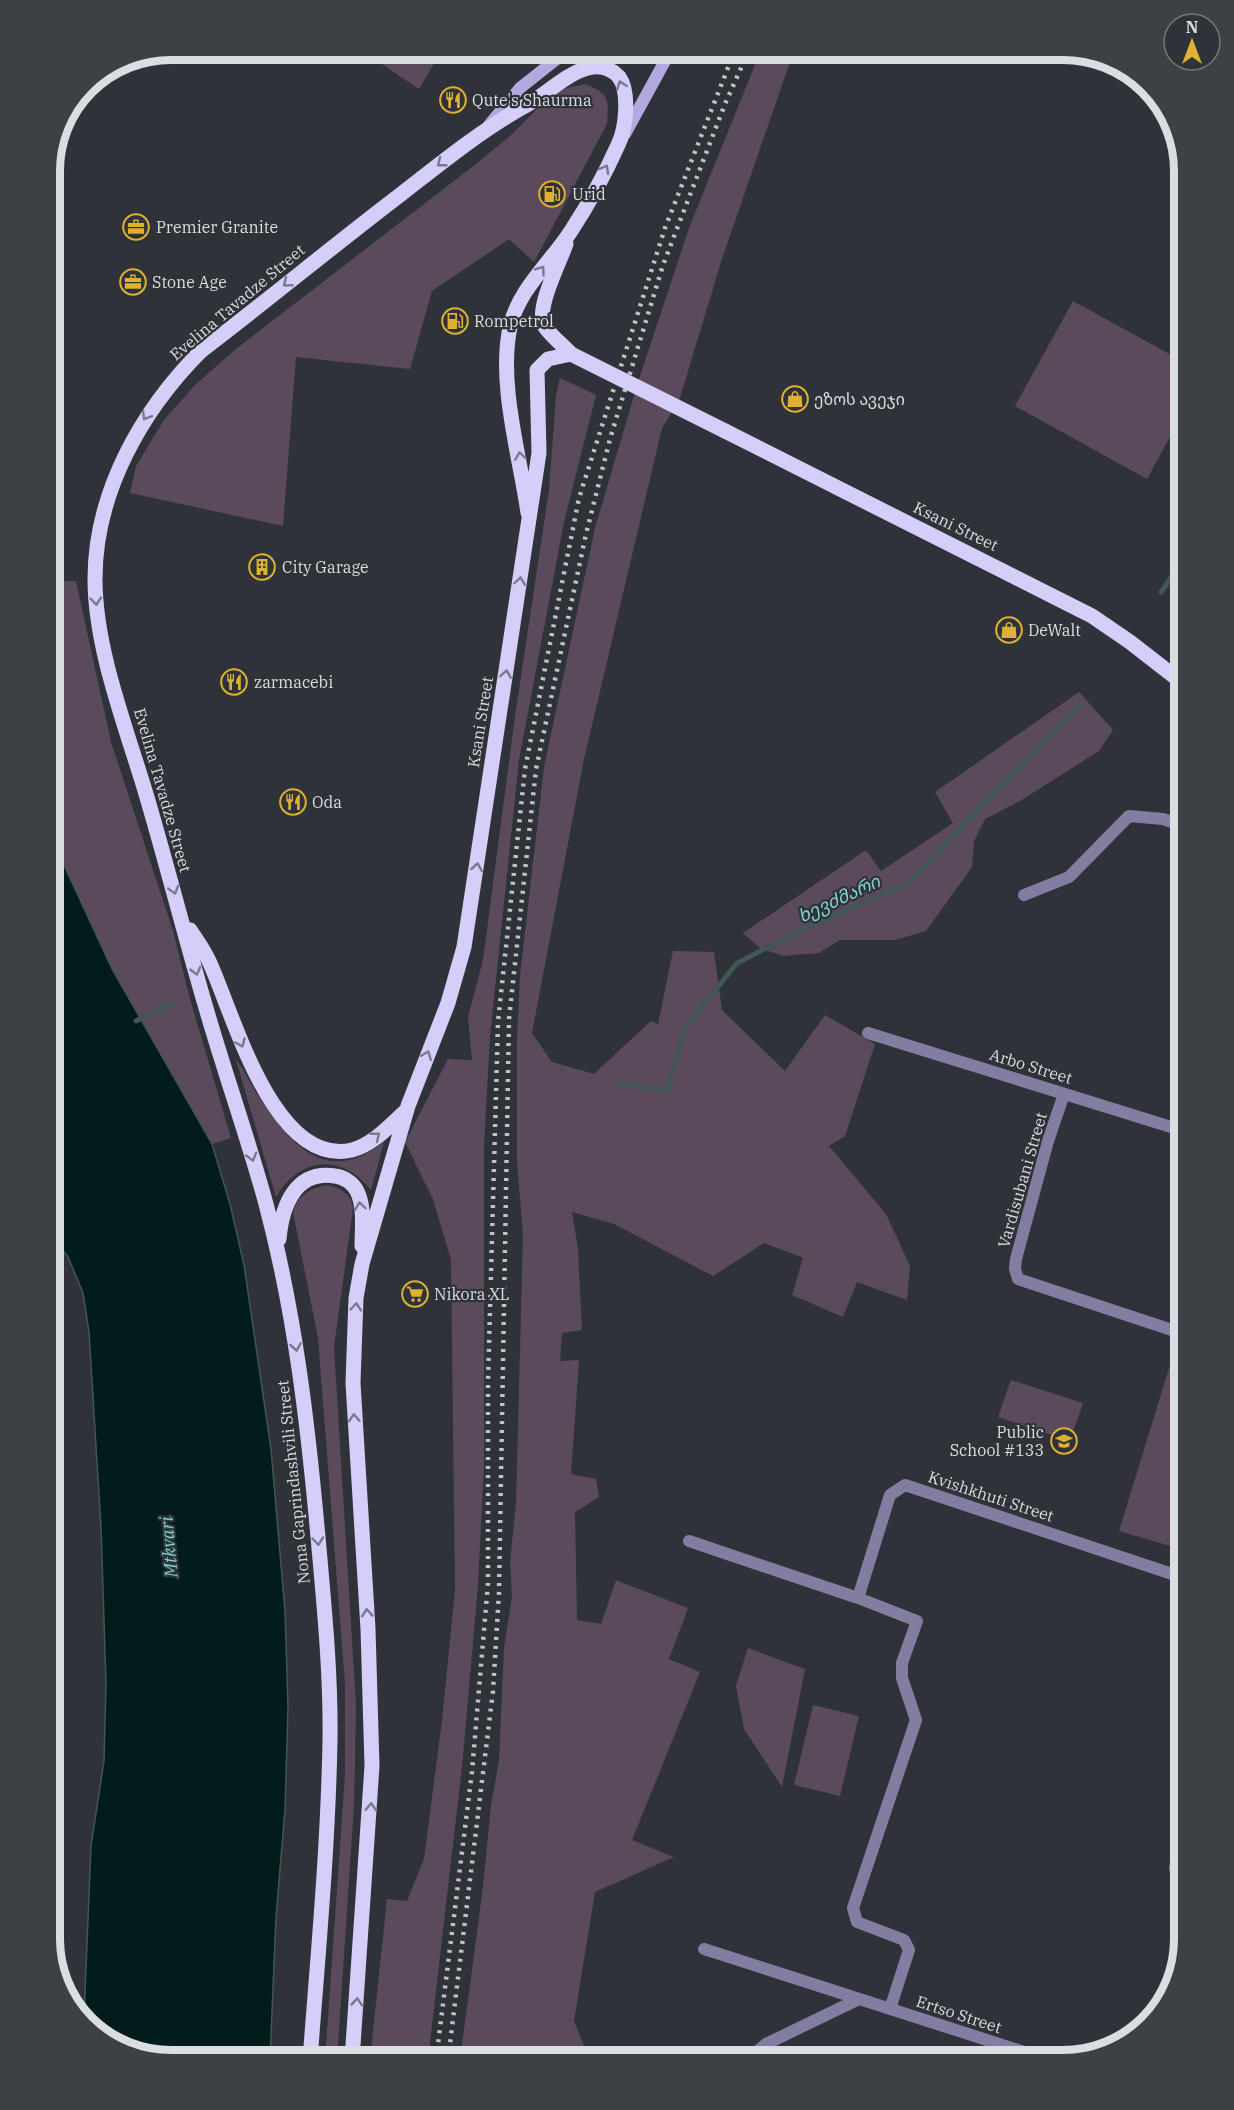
<svg xmlns="http://www.w3.org/2000/svg" width="1234" height="2110" font-family="'IBM Plex Serif','Noto Sans Georgian',serif">
<rect width="100%" height="100%" fill="#2f3339"/>
<!-- green -->
<path fill="#5b4a5c" d="M361 50H442L419 89Z
M761 50H794L721 262 679 401 662 428 584 759 532 1033 552 1062 594 1074 651 1021 658 1024 673 951 714 952 722 1010 785 1071 825 1015 875 1044 845 1136 829 1146 886 1214 910 1266 907 1300 857 1282 843 1317 792 1295 803 1258 764 1243 713 1276 614 1224 572 1212 578 1249 582 1330 562 1333 560 1361 579 1360 571 1474 596 1479 599 1497 575 1512 577 1620 601 1624 616 1580 688 1608 669 1659 700 1672 632 1840 674 1857 595 1892 574 2021 590 2060H460L483 1887 491 1805 499 1761 504 1648 512 1596 510 1562 516 1503 523 1235 517 1161V1039L520 976 544 767 595 528 638 382 689 228Z
M585 84C609 94 609 98 607 124L534 262 509 239 432 291 410 369 296 357 283 526 130 493 136 466 164 420 196 384 236 349 472 167 509 137 555 91Z
M1073 301 1184 362V411L1147 479 1015 406Z
M560 378 596 395 564 522 519 760 490 1036 484 1146V1465L478 1585 462 1767 428 2060H370L387 1899 407 1901 424 1859 442 1721 455 1590 451 1260 433 1199 405 1142 448 1059 472 1060 468 1017 483 960 515 716 549 490 556 395Z
M50 581H76L111 742 173 931 190 999 231 1138 212 1144 112 969 50 835Z
M1079 692 1113 730 1099 751 1020 801 985 819 974 841 972 867 926 931 895 940H840L819 953 783 956 760 948 743 933 866 850 881 871 953 823 935 792Z
M236 1060C244 1068 250 1083 257 1094 290 1144 325 1188 384 1142L371 1190C342 1153 300 1156 276 1197Z
M328 1185C341 1189 351 1193 353 1208L334 1347 356 1706 354 1805 337 2060H325L345 1775V1684L318 1338 293 1212C299 1194 310 1188 328 1185Z
M1177 1342 1184 1344V1550L1119 1531Z
M1011 1380 1083 1403 1070 1441 998 1417Z
M748 1648 805 1669 782 1787 744 1729 736 1686Z
M813 1705 859 1716 840 1796 794 1785Z"/>
<!-- water -->
<path fill="#021c1b" stroke="#435656" stroke-width="1.5" d="M50 835 112 969 212 1144 230 1204 244 1265 271 1449 285 1611 288 1706 285 1809 276 1917 270 2060H164L103 2040 84 2017 91 1846 104 1761 106 1683 101 1527 89 1332 83 1293 68 1257 50 1234Z"/>
<g fill="none" stroke-linecap="round" stroke-linejoin="round">
<!-- stream -->
<path stroke="#435656" stroke-width="5" d="M1161 592 1184 559
M136 1021 172 1003
M617 1082 666 1091 686 1027 737 963 804 929 908 883 1081 704"/>
<!-- minor -->
<path stroke="#837ea1" stroke-width="12" d="M1024 895 1069 877 1129 816 1163 819 1184 826
M868 1033 1184 1131
M1064 1094 1048 1141 1016 1259 1015 1269 1018 1279 1184 1334
M689 1541 858 1598 917 1621 902 1663V1678L916 1720 853 1908 857 1922 904 1940 909 1950 890 2009
M858 1598 890 1495 905 1485 1184 1578
M1184 1880 1175 1869 1184 1810
M704 1949 1049 2060
M747 2060 766 2044 859 1999
M999 2060 1004 2046"/>
<!-- secondary -->
<path stroke="#b1a9e0" stroke-width="12" d="M489 125 520 88 568 50
M625 134 671 50"/>
<!-- primary -->
<path stroke="#d4cef9" stroke-width="15" d="M725 431 1092 616 1130 642 1184 684
M190 930C197 940 204 950 209 961 233 1012 273 1168 352 1150 373 1145 391 1124 407 1110
M279 1239C282 1206 295 1170 335 1176 344 1177 353 1183 357 1191 365 1207 362 1229 362 1246
M310 2060C318 1954 328 1848 330 1741 331 1673 324 1605 318 1537 308 1425 295 1313 266 1204 248 1138 225 1074 206 1008 185 937 167 865 146 794 126 727 95 649 95 579 95 492 142 410 201 351 268 300 333 246 400 195 441 163 480 131 525 106 546 95 565 74 588 68 600 65 611 68 619 77 630 92 626 129 618 145 605 174 588 205 571 231 551 262 518 290 510 327 498 384 520 456 528 513
M352 2060 372 1766 368 1629 353 1383 356 1298 362 1264 408 1106 448 1003 464 947 539 453 537 370 548 359 571 354C563 345 552 337 545 327 534 311 560 262 566 244"/>
<!-- rail -->
<path stroke="#bfc2c6" stroke-width="4.5" stroke-dasharray="3 6" stroke-linecap="butt" d="M436 2060 472 1772 488 1583V1382L498 1022 525 769 579 498 665 228 735 50
M448 2060 493 1691 499 1592 509 1019 536 769 586 534 610 439 663 265 725 104 749 50"/>
<!-- primary-bridge -->
<path stroke="#d4cef9" stroke-width="15" d="M571 354 725 431"/>
</g>
<!-- one-way arrows -->
<defs><path id="oneway-chevron" d="M-2-3.5L2.5 0L-2 3.5" fill="none" stroke-width="1.6" stroke-linecap="round" stroke-linejoin="round" transform="scale(1.5)"/></defs>
<g stroke="#79798f">
<use href="#oneway-chevron" transform="translate(621 85) rotate(-110)"/>
<use href="#oneway-chevron" transform="translate(441 163) rotate(142)"/>
<use href="#oneway-chevron" transform="translate(605 169) rotate(-61)"/>
<use href="#oneway-chevron" transform="translate(541 270) rotate(-54)"/>
<use href="#oneway-chevron" transform="translate(287 283) rotate(141)"/>
<use href="#oneway-chevron" transform="translate(146 416) rotate(121)"/>
<use href="#oneway-chevron" transform="translate(520 456) rotate(-99)"/>
<use href="#oneway-chevron" transform="translate(520 581) rotate(-82)"/>
<use href="#oneway-chevron" transform="translate(96 601) rotate(85)"/>
<use href="#oneway-chevron" transform="translate(506 674) rotate(-81)"/>
<use href="#oneway-chevron" transform="translate(477 867) rotate(-81)"/>
<use href="#oneway-chevron" transform="translate(174 890) rotate(74)"/>
<use href="#oneway-chevron" transform="translate(196 971) rotate(75)"/>
<use href="#oneway-chevron" transform="translate(241 1043) rotate(67)"/>
<use href="#oneway-chevron" transform="translate(427 1055) rotate(-68)"/>
<use href="#oneway-chevron" transform="translate(376 1136) rotate(-38)"/>
<use href="#oneway-chevron" transform="translate(252 1157) rotate(74)"/>
<use href="#oneway-chevron" transform="translate(360 1206) rotate(-98)"/>
<use href="#oneway-chevron" transform="translate(356 1307) rotate(-85)"/>
<use href="#oneway-chevron" transform="translate(296 1347) rotate(81)"/>
<use href="#oneway-chevron" transform="translate(354 1418) rotate(-93)"/>
<use href="#oneway-chevron" transform="translate(318 1541) rotate(85)"/>
<use href="#oneway-chevron" transform="translate(367 1613) rotate(-94)"/>
<use href="#oneway-chevron" transform="translate(371 1807) rotate(-87)"/>
<use href="#oneway-chevron" transform="translate(357 2002) rotate(-86)"/>
</g>
<!-- icons -->
<defs>
<g id="restaurant-ring" transform="scale(1.35)"><circle r="9.5" fill="#2f3339" stroke="#deb133" stroke-width="1.5"/><path d="M-5-6h1v4h1v-4h1v4h1v-4h1v5L-1.5 .5V6h-2V.5L-5-1ZM5-6V6H3V1.5H1.5Q1.5-4 5-6Z" fill="#deb133"/></g>
<g id="fuel-ring" transform="scale(1.35)"><circle r="9.5" fill="#2f3339" stroke="#deb133" stroke-width="1.5"/><path d="M-5.5-6h7V0h2V4h1.3V-2.5L3-4.5l.8-.8L6-3V5H2.5V1h-1V6h-7ZM-4.2-4.7v3.2H.2V-4.7Z" fill="#deb133"/></g>
<g id="office-ring" transform="scale(1.35)"><circle r="9.5" fill="#2f3339" stroke="#deb133" stroke-width="1.5"/><path d="M-6-3h4V-5.5h4V-3h4V5H-6ZM-1-4.5V-3h2v-1.5ZM-6 0V1H6V0Z" fill="#deb133"/></g>
<g id="shop-ring" transform="scale(1.35)"><circle r="9.5" fill="#2f3339" stroke="#deb133" stroke-width="1.5"/><path d="M-5-2.5h2.3a2.7 3.5 0 0 1 5.4 0H5L5.5 6h-11ZM-1.5-2.5h3a1.5 2.3 0 0 0-3 0Z" fill="#deb133"/></g>
<g id="building-ring" transform="scale(1.35)"><circle r="9.5" fill="#2f3339" stroke="#deb133" stroke-width="1.5"/><path d="M-4-6H4V6H1V3H-1V6H-4ZM-2.5-4.3h1.7v1.8h-1.7ZM.8-4.3h1.7v1.8H.8ZM-2.5-1h1.7V.8h-1.7ZM.8-1h1.7V.8H.8Z" fill="#deb133"/></g>
<g id="supermarket-ring" transform="scale(1.35)"><circle r="9.5" fill="#2f3339" stroke="#deb133" stroke-width="1.5"/><path d="M-6-5.5h2.5l.6 2H6L4.5 2H-2.5L-4.4-4H-6ZM-1.5 3.2a1.3 1.3 0 1 0 .1 0ZM3 3.2a1.3 1.3 0 1 0 .1 0Z" fill="#deb133"/></g>
<g id="school-ring" transform="scale(1.35)"><circle r="9.5" fill="#2f3339" stroke="#deb133" stroke-width="1.5"/><path d="M0-5L7-2L0 1L-7-2ZM-4 1L0 2.5L4 1V4Q0 6-4 4Z" fill="#deb133"/></g>
</defs>
<g fill-rule="evenodd">
<use href="#restaurant-ring" x="453" y="100"/>
<use href="#fuel-ring" x="552" y="194"/>
<use href="#office-ring" x="136" y="227"/>
<use href="#office-ring" x="133" y="282"/>
<use href="#fuel-ring" x="455" y="321"/>
<use href="#shop-ring" x="795" y="399"/>
<use href="#building-ring" x="262" y="567"/>
<use href="#shop-ring" x="1009" y="630"/>
<use href="#restaurant-ring" x="234" y="682"/>
<use href="#restaurant-ring" x="293" y="802"/>
<use href="#supermarket-ring" x="415" y="1294"/>
<use href="#school-ring" x="1064" y="1441"/>
</g>
<g text-anchor="middle" stroke-width="4.5" stroke-linejoin="round" paint-order="stroke">
<!-- poi labels -->
<g font-size="16" fill="#dadde1" stroke="#2f3339" text-anchor="start">
<text x="472" y="106">Qute's Shaurma</text>
<text x="572" y="200">Urid</text>
<text x="156" y="233">Premier Granite</text>
<text x="152" y="288">Stone Age</text>
<text x="474" y="327">Rompetrol</text>
<text x="814" y="405">ეზოს ავეჯი</text>
<text x="282" y="573">City Garage</text>
<text x="1028" y="636">DeWalt</text>
<text x="254" y="688">zarmacebi</text>
<text x="312" y="808">Oda</text>
<text x="434" y="1300">Nikora XL</text>
<text x="1044" y="1438" text-anchor="end">Public<tspan x="1044" dy="18">School #133</tspan></text>
</g>
<!-- street labels -->
<g font-size="16" fill="#dadde1" stroke="#2f3339">
<text transform="translate(237 302) rotate(-40)" y="6">Evelina Tavadze Street</text>
<text transform="translate(956 526) rotate(26)" y="6">Ksani Street</text>
<text transform="translate(480 722) rotate(-81)" y="6">Ksani Street</text>
<text transform="translate(163 790) rotate(74)" y="6">Evelina Tavadze Street</text>
<text transform="translate(1031 1066) rotate(17)" y="6">Arbo Street</text>
<text transform="translate(1022 1180) rotate(-74)" y="6">Vardisubani Street</text>
<text transform="translate(293 1482) rotate(-96)" y="6">Nona Gaprindashvili Street</text>
<text transform="translate(991 1496) rotate(18)" y="6">Kvishkhuti Street</text>
<text transform="translate(959 2014) rotate(18)" y="6">Ertso Street</text>
</g>
<!-- water labels -->
<g font-size="18" font-style="italic" fill="#7dd6cf" stroke="#2f3339">
<text transform="translate(839 899) rotate(-25)" y="6">ხევძმარი</text>
<text transform="translate(169 1547) rotate(-95)" y="6">Mtkvari</text>
</g>
</g>
<!-- crop -->
<path d="M0 0H1234V2110H0ZM171 60H1063A111 111 0 0 1 1174 171V1939A111 111 0 0 1 1063 2050H171A111 111 0 0 1 60 1939V171A111 111 0 0 1 171 60Z" fill="#3d4146" fill-rule="evenodd"/>
<path fill="none" stroke="#dadde1" stroke-width="8" d="M171 60H1063A111 111 0 0 1 1174 171V1939A111 111 0 0 1 1063 2050H171A111 111 0 0 1 60 1939V171A111 111 0 0 1 171 60Z"/>
<!-- north arrow -->
<g transform="translate(1192 42)"><circle r="28" fill="#2f3339" stroke="#73777c" stroke-width="1.5"/>
<path d="M0-4.5L10 22L0 15L-10 22Z" fill="#deb133"/>
<text y="-9" font-size="16" font-weight="bold" text-anchor="middle" fill="#dadde1">N</text>
</g>
</svg>
